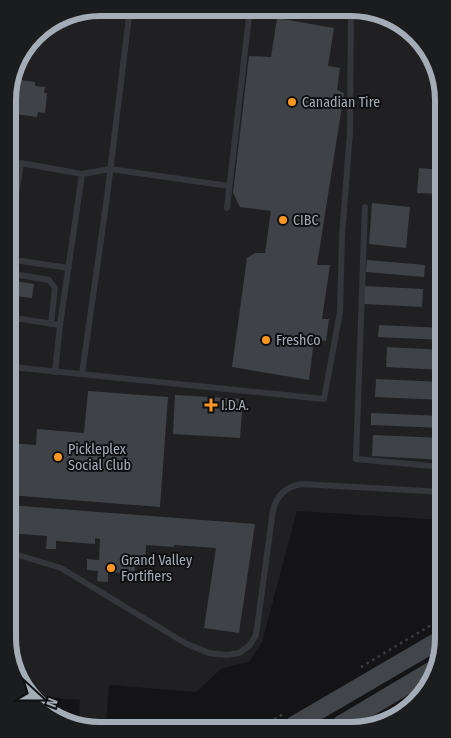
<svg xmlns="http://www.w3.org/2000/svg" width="451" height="738" font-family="'Fira Sans Condensed',sans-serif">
<rect width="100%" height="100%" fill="#141416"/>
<!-- built -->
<path fill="#202023" d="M100 8 369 9 408 27 437 65 443 100V520L297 511 262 642 249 662 222 668 196 692 109 685 106 722 79 719 80 700 32 696 14 673 8 638V88L39 31Z"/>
<!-- building -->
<path fill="#3f4246" d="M277 18 334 28 328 66 340 68 337 90 344 93 317 265H330L322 319H329L326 341 314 340 309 380 232 367 247 258 255 253H265L271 211 240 207 233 193 249 56 271 57Z
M13 79 35 82V86L45 87 44 93H47L45 113 38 112 37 117 8 113V88Z
M419 168 443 170V194L417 193Z
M372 203 410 207 406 248 369 244Z
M435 208H443V250H433Z
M367 260 425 265 424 277 366 272Z
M436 263 443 264V279L435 278Z
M8 280 34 284 32 298 8 295Z
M365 286 423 289 422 307 364 304Z
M434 289 443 290V309L433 308Z
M379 325 443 328V340L378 337Z
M387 347 443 350V370L386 367Z
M376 379 443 382V400L375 397Z
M88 391 168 397 160 507 8 495V443L36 445 37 429 84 433Z
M175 395 243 399 240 438 173 434Z
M371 413 443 416V428L371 425Z
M373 435 443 438V460L372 456Z
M8 505 255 524 239 633 204 628 216 548 174 545V547L146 545 145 565 135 564V574L108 572V582L97 581 98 571 87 570V559L99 560 100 539 95 538V544L56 541V549H46L47 536 8 533Z"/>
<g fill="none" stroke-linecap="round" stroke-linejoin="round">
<!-- path -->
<path stroke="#3a3d42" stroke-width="2.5" stroke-dasharray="2.5 4" stroke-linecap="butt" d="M361 667 443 618
M263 726 283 714"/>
<!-- lane -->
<path stroke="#34363b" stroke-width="6" d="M42 29 48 33 92 11
M365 207 356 459 443 467
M227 208 250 8
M8 247 21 163 82 174 110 169 229 186
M9 247 14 260 69 268
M8 273 49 280 55 288 51 324
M8 317 60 325 55 372
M60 325 82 174
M8 364 12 367 324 399 340 312 342 236 350 132 351 9
M82 374 107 197 130 8
M8 552 61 568 185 643 209 653 227 655 239 653 249 646 256 635 273 510C277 495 287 486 302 484L443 492"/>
<!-- secondary -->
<path stroke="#42464b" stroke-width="18" d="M294 725 443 638
M340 725 434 669"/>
</g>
<!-- markers -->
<g fill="#ff9622" stroke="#0f0f11" stroke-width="2">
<circle cx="292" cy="102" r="5"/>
<circle cx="283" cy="220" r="5"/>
<circle cx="266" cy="340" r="5"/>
<path d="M208.5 397.5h5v5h5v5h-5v5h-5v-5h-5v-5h5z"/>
<circle cx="58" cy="457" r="5"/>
<circle cx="111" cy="568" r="5"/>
</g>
<g text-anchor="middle" stroke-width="4" stroke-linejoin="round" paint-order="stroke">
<!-- poi labels -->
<g font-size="14" fill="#a4adb7" stroke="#0f0f11" text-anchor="start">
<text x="302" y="107">Canadian Tire</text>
<text x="293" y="225">CIBC</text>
<text x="276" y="345">FreshCo</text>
<text x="221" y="410">I.D.A.</text>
<text x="68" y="454">Pickleplex<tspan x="68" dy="16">Social Club</tspan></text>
<text x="121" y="565">Grand Valley<tspan x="121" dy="16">Fortifiers</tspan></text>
</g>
</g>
<!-- crop -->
<path d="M0 0H451V738H0ZM100 16H351A84 84 0 0 1 435 100V638A84 84 0 0 1 351 722H100A84 84 0 0 1 16 638V100A84 84 0 0 1 100 16Z" fill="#1b1c1e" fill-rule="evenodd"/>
<path fill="none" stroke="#a4adb7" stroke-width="6" d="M100 16H351A84 84 0 0 1 435 100V638A84 84 0 0 1 351 722H100A84 84 0 0 1 16 638V100A84 84 0 0 1 100 16Z"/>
<!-- north arrow -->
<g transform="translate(40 698) rotate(111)" stroke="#0f0f11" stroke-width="4" paint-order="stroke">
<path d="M0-4L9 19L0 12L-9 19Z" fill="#a4adb7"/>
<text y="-8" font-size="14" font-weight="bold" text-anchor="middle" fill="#a4adb7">N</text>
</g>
</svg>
